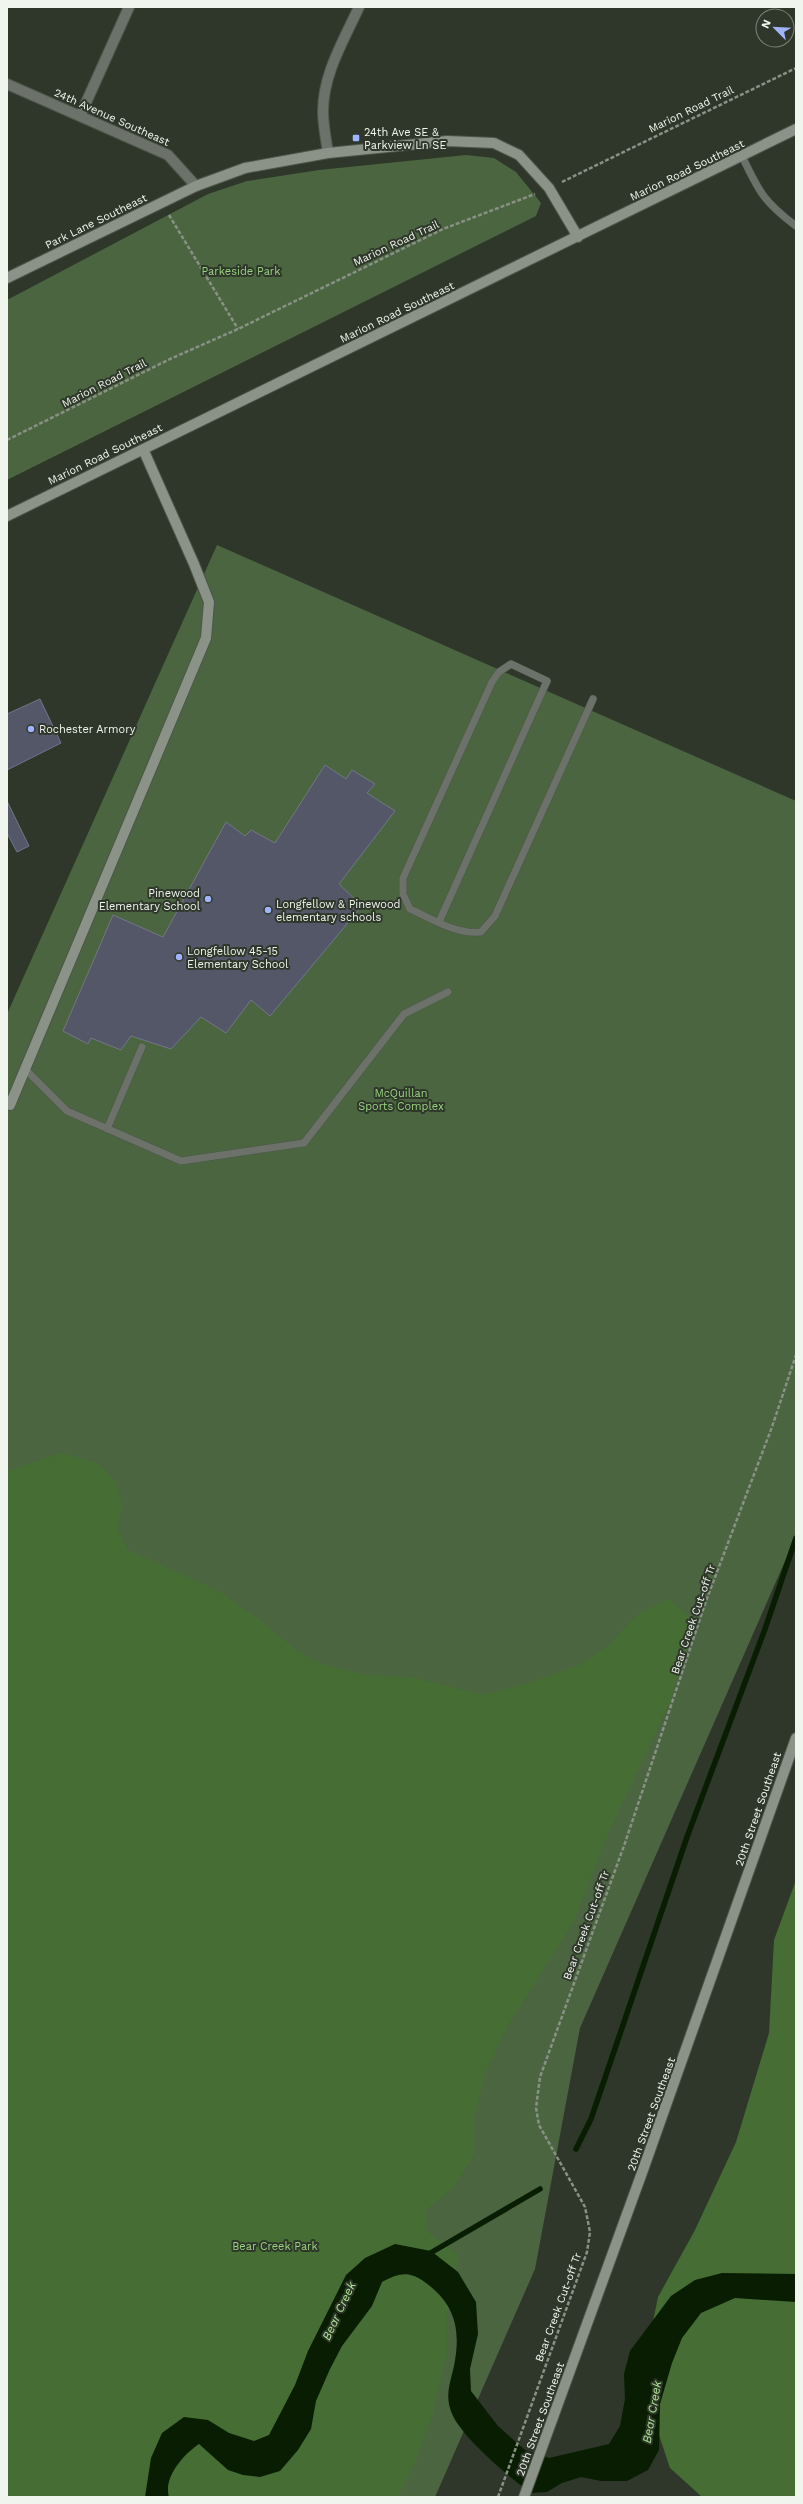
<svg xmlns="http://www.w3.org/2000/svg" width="803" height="2504" font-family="'Work Sans',sans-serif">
<rect width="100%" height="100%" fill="#2e372a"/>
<!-- green -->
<path fill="#4b6540" d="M466 155 494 158 516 172 541 203 536 216 7 480V300L208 194 247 181 319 170Z
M217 545 796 801V1536L580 2028 535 2269 435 2497H7V1014Z"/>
<!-- forest -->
<path fill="#466d34" d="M61 1453 98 1463 117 1483 122 1505 118 1529 128 1550 217 1590 258 1618 297 1651 323 1664 366 1675 411 1677 484 1695 526 1684 579 1665 609 1645 638 1614 669 1599 689 1617 688 1641 671 1700 609 1832 573 1923 508 2026 485 2074 474 2119V2155L454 2187 426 2210 428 2232 459 2256 447 2316V2354L433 2413 417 2458 398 2497H7V1472Z
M796 1880V2497H702L670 2468 641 2381 658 2297 695 2230 736 2142 769 2033 774 1940Z"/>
<!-- water -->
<path fill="#091d02" d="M395 2244 431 2251 458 2272 476 2302 478 2334 470 2369 471 2391 498 2426 525 2450 549 2458 609 2444 620 2426 625 2399 624 2374 630 2351 671 2296 695 2280 722 2273 796 2274V2302L735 2298 701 2313 682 2338 672 2363 660 2404 659 2450 648 2470 627 2481H601L581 2477 562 2483 547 2492 531 2493C509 2477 465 2440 453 2416 444 2397 450 2384 454 2366 461 2331 456 2305 426 2283 409 2270 399 2273 382 2282L372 2306 342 2346 330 2369 316 2401 311 2429 298 2450 280 2471 260 2477 243 2475 228 2470 199 2444C184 2454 163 2477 169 2497H145L151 2458 162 2433 184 2417 208 2420 229 2433 254 2441 269 2435 295 2385 308 2351 346 2275 365 2258Z"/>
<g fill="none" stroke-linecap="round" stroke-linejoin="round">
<!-- stream -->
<path stroke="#091d02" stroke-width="5.5" d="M576 2149 591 2119 687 1837 765 1629 796 1538
M427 2255 540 2189"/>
</g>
<!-- building -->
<path fill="#535767" stroke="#727788" d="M40 699 61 743 7 770V714Z
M325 765 346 779 352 770 375 784 367 793 395 811 339 884 362 906 270 1016 251 1000 226 1033 201 1017 171 1049 131 1036 121 1050 91 1038 88 1044 63 1031 113 915 163 937 226 822 245 836 251 830 275 843Z
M7 801 29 846 17 852 7 833Z"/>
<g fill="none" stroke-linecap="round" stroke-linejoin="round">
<!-- lane casing -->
<g stroke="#4d5649" stroke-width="8">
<path id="lane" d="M742 156C759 192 764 202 796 226
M439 922 547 681 511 664 499 672 492 682 403 878V894L410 909C432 919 457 935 481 932L495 916 593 699
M25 1069 67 1111 181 1161 304 1143 404 1014 448 992
M107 1129 142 1047"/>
</g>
<!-- street casing -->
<g stroke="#4d5649" stroke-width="12">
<path id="street" d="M7 84 168 155 196 186
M80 116 129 7
M328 153C326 139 323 125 323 111 323 74 344 40 359 7"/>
</g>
<!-- secondary casing -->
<g stroke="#4d5649" stroke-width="12">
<path id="secondary" d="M7 278 196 186 245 168 328 153 447 141 494 143 519 155 549 188 578 237
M7 516 796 129
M10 1105 206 638 209 602 194 564 143 449
M524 2497 643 2170 796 1738"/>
</g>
<!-- path -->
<path stroke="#899186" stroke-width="2.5" stroke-dasharray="4 2" stroke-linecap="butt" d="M562 182 796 68
M169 215 238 329
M7 440 170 359 238 329 443 229 535 194
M498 2497 587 2252 590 2232 585 2207 539 2125 536 2108 540 2077 625 1843 706 1601 772 1427 796 1355"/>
<!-- lane -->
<use href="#lane" stroke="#6c716a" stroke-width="7"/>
<!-- street -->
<use href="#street" stroke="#6c716a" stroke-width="10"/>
<!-- secondary -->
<use href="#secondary" stroke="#8b9388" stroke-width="10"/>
</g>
<!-- markers -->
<g fill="#a1b3fd" stroke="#2e372a" stroke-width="1.5">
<rect x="352" y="134" width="8" height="8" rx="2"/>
<circle cx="31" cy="729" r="4"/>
<circle cx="208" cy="899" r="4"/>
<circle cx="268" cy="910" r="4"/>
<circle cx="179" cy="957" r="4"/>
</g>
<g text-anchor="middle" stroke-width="4" stroke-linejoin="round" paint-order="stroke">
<!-- street labels -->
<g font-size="11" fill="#f0f6ee" stroke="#2e372a">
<text transform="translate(691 109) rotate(-26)" y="4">Marion Road Trail</text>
<text transform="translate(112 117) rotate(24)" y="4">24th Avenue Southeast</text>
<text transform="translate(687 170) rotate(-26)" y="4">Marion Road Southeast</text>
<text transform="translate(96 221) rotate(-26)" y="4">Park Lane Southeast</text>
<text transform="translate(396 243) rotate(-25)" y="4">Marion Road Trail</text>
<text transform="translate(397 312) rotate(-26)" y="4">Marion Road Southeast</text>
<text transform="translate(104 383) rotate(-27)" y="4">Marion Road Trail</text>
<text transform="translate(105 454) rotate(-26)" y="4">Marion Road Southeast</text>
<text transform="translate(693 1619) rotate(-71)" y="4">Bear Creek Cut-off Tr</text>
<text transform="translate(758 1809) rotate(-71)" y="4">20th Street Southeast</text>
<text transform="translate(586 1925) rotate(-70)" y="4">Bear Creek Cut-off Tr</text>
<text transform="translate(651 2114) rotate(-70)" y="4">20th Street Southeast</text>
<text transform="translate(558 2307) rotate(-70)" y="4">Bear Creek Cut-off Tr</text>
<text transform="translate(540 2419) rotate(-70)" y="4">20th Street Southeast</text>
</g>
<!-- poi labels -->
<g font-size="11" fill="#f0f6ee" stroke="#2e372a" text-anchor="start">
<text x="364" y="136">24th Ave SE &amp;<tspan x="364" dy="13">Parkview Ln SE</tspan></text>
<text x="39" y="733">Rochester Armory</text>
<text x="200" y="897" text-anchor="end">Pinewood<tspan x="200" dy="13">Elementary School</tspan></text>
<text x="276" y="908">Longfellow &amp; Pinewood<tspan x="276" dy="13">elementary schools</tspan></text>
<text x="187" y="955">Longfellow 45-15<tspan x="187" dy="13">Elementary School</tspan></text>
</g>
<!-- park labels -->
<g font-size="11" fill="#99d280" stroke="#2e372a">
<text x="241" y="275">Parkeside Park</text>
<text x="401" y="1097">McQuillan<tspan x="401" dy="13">Sports Complex</tspan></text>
<text x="275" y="2250">Bear Creek Park</text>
</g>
<!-- water labels -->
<g font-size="12" font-style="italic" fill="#aae491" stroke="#2e372a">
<text transform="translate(339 2311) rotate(-65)" y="4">Bear Creek</text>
<text transform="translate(652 2412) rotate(-80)" y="4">Bear Creek</text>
</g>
</g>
<!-- border -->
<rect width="803" height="2504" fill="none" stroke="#f0f6ee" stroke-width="16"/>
<!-- north arrow -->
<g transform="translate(775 28) rotate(294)"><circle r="19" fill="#2e372a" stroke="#7c8378"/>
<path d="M0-3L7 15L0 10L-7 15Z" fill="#a1b3fd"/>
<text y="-6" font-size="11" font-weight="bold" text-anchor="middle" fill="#f0f6ee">N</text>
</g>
</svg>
